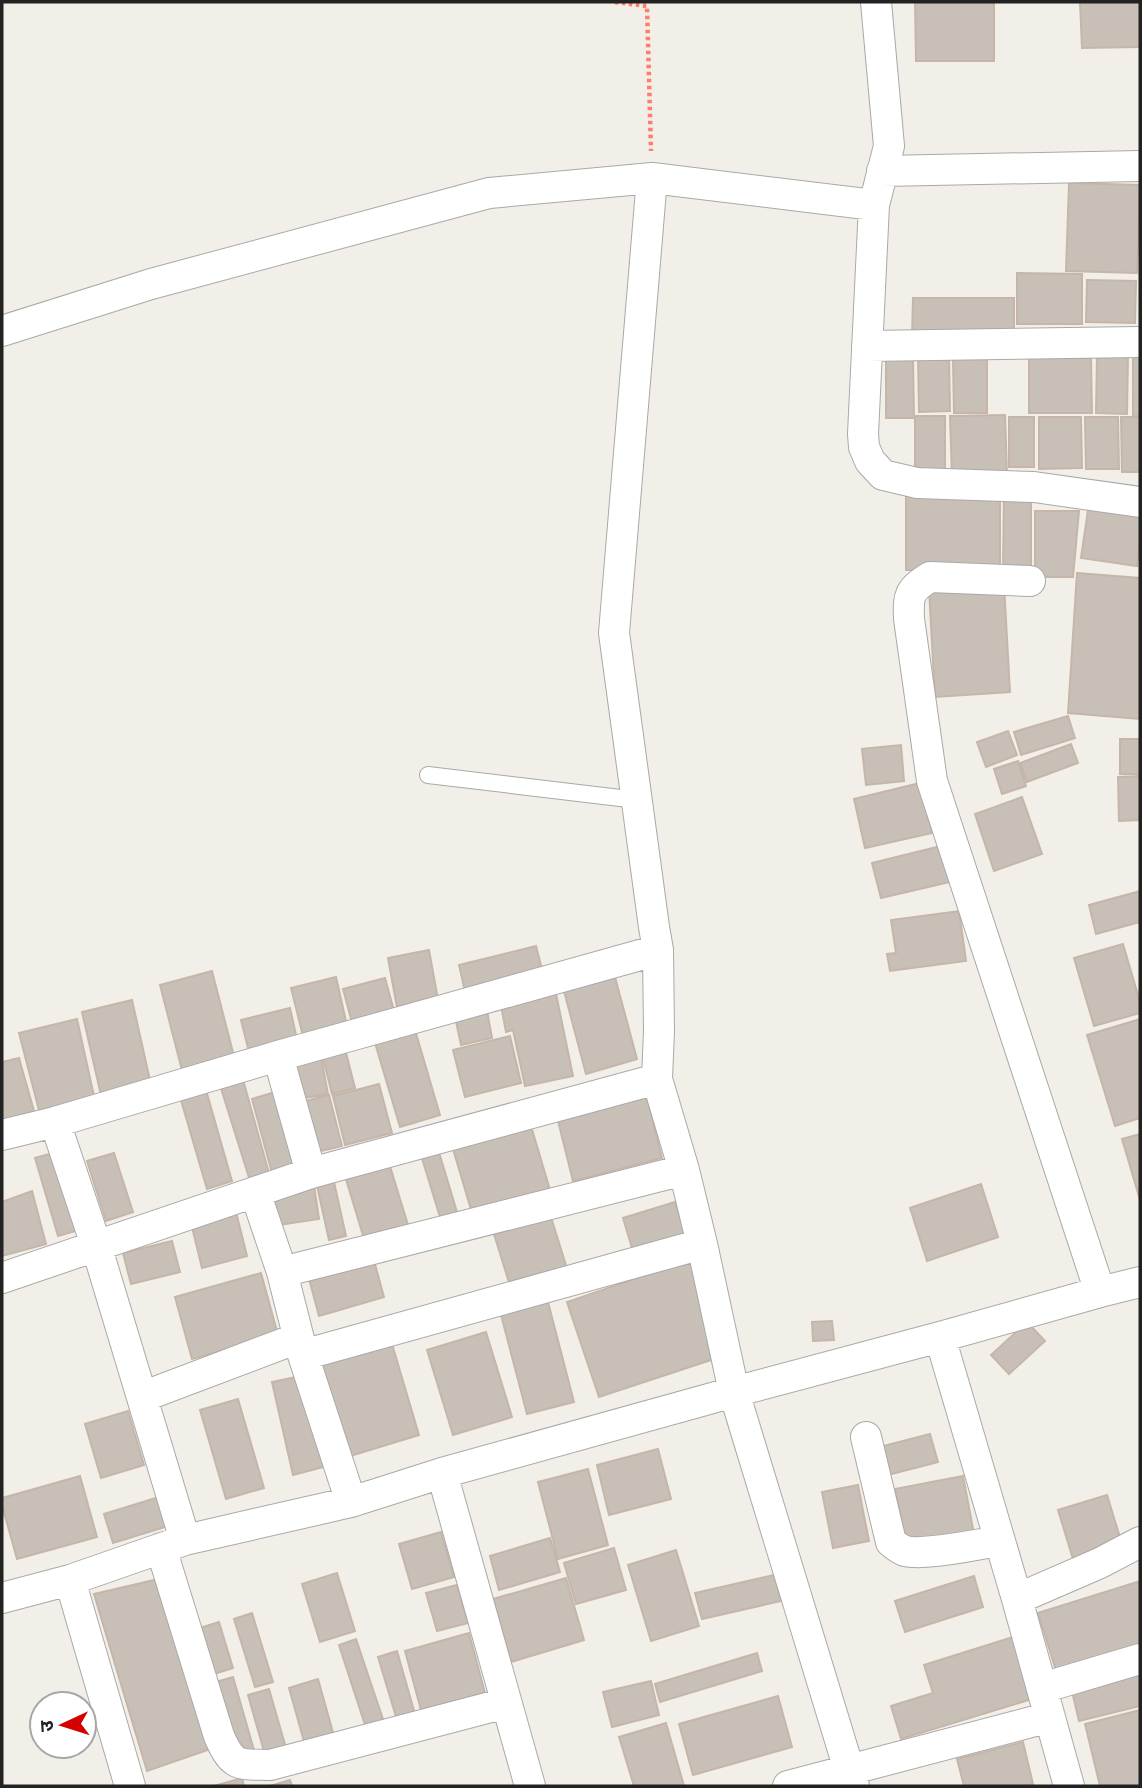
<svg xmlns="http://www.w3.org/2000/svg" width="1142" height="1788" font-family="'Nunito Sans','Noto Sans Devanagari',sans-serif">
<rect width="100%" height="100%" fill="#f2efe8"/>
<!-- building -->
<path fill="#c8bfb7" stroke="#c5b6a9" stroke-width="2" d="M915 2 994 3V61H916Z
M1080 2H1140V47L1082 48Z
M1069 183 1140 185 1137 273 1066 271Z
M1017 273 1082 274V324H1017Z
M1087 280 1136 281 1135 323 1086 322Z
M913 298H1014V337H912Z
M1097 354 1128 355 1127 414 1096 413Z
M1133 356H1140V416H1133Z
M918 357H949L950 411 919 412Z
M886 358H913L914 418H886Z
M987 358V413H954L953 359Z
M1029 358H1091L1092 413H1029Z
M1005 415 1007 476 952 477 950 416Z
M915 416H945V476L915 475Z
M1009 417H1034V467H1009Z
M1039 417H1081L1082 468 1039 469Z
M1085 417H1118L1119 469H1086Z
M1121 417H1140V472H1122Z
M1004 494H1031V573L1003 572Z
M906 495H1000V570H906Z
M1089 503 1140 511V540L1137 566 1081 558Z
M1035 511H1079L1073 577H1035Z
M1077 573 1140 578V719L1068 713Z
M1004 585 1010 692 935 697 929 589Z
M1068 716 1075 738 1021 755 1014 732Z
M1008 731 1017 755 986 767 977 742Z
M1120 739H1140V774H1120Z
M1071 744 1078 763 1027 782 1020 763Z
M901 745 904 781 866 785 862 749Z
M1018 761 1026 786 1002 794 994 769Z
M1140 776V820L1119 821 1118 777Z
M920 783 932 833 865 848 854 799Z
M1022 797 1042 854 994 871 975 814Z
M945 845 954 881 881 898 872 863Z
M1140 891V922L1096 934 1089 905Z
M959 911 966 961 890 971 887 954 896 953 891 920Z
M1123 944 1140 1002V1013L1094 1026 1074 958Z
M536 946 544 977 466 996 459 965Z
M429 950 439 1005 398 1013 388 958Z
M212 971 236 1064 184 1078 160 985Z
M336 977 348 1030 304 1040 291 988Z
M615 977 637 1059 586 1074 564 991Z
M385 978 396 1018 354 1030 343 989Z
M554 984 573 1076 525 1086 513 1030 506 1032 499 995Z
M132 1000 152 1089 103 1104 82 1012Z
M486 1005 492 1038 461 1045 454 1012Z
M290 1008 298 1044 250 1056 241 1020Z
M77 1019 96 1105 41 1118 19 1033Z
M1140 1019V1118L1115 1126 1087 1035Z
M415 1030 440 1115 400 1127 375 1043Z
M510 1036 521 1083 465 1097 453 1050Z
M344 1045 355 1088 332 1094 321 1050Z
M320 1052 328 1094 293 1100 283 1060Z
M19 1058 36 1118 2 1128V1062Z
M242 1076 270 1177 251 1184 219 1082Z
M379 1084 392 1133 345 1145 333 1096Z
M644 1086 662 1158 573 1181 555 1109Z
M285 1089 306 1163 272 1173 252 1099Z
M206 1090 232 1181 207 1189 180 1097Z
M329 1095 342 1146 308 1154 294 1104Z
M531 1126 553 1200 475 1223 453 1149Z
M1140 1134V1200L1122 1139Z
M438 1149 457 1212 440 1217 421 1155Z
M60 1151 82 1229 58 1236 35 1158Z
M114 1153 133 1212 106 1221 87 1161Z
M389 1163 409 1228 365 1242 345 1176Z
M313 1179 319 1219 278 1225 273 1190Z
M334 1182 346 1236 329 1240 317 1186Z
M981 1184 998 1237 927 1261 910 1208Z
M32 1191 46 1244 2 1256V1202Z
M675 1202 688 1242 635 1258 623 1218Z
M236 1212 247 1256 202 1268 191 1223Z
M550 1214 569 1275 512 1292 493 1231Z
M172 1241 180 1272 131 1284 123 1253Z
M373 1257 384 1297 319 1316 308 1275Z
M690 1260 723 1356 599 1397 567 1302Z
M261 1273 278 1335 192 1359 175 1297Z
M548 1302 574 1402 527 1414 501 1315Z
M832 1321 834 1340 813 1341 812 1322Z
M1027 1322 1045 1341 1009 1374 991 1355Z
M486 1332 512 1417 453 1435 427 1350Z
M392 1344 419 1435 347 1457 320 1366Z
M306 1375 327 1466 293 1475 272 1382Z
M238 1399 264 1488 226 1499 200 1410Z
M128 1411 144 1465 101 1478 85 1424Z
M930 1434 938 1462 880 1477 872 1449Z
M658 1449 671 1499 609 1515 597 1465Z
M588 1469 608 1545 558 1559 538 1482Z
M80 1476 97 1537 17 1559 2 1505V1498Z
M963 1476 974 1534 907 1548 895 1489Z
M858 1485 869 1541 833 1548 822 1492Z
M1107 1495 1122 1544 1073 1559 1058 1510Z
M159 1497 168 1526 113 1543 104 1514Z
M441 1532 454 1577 412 1589 399 1544Z
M550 1538 560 1572 499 1590 490 1556Z
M614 1548 626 1590 576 1604 564 1563Z
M676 1550 699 1626 651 1641 628 1565Z
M337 1573 355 1631 320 1642 302 1584Z
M774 1575 781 1601 702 1619 695 1593Z
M974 1576 983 1607 905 1632 895 1601Z
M167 1577 216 1747 147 1771 94 1594Z
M566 1578 584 1640 511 1662 493 1599Z
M1140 1581V1648L1057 1674 1038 1613Z
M457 1585 468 1623 437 1631 426 1593Z
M252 1613 273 1682 255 1687 234 1619Z
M219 1622 233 1668 214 1674 200 1628Z
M469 1633 485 1693 421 1710 405 1651Z
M1013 1637 1032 1699 901 1739 891 1706 933 1693 924 1665Z
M356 1639 385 1725 367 1731 339 1645Z
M397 1651 415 1714 397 1720 378 1657Z
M757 1653 762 1671 660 1702 655 1684Z
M1140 1666V1706L1079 1721 1070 1683Z
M233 1677 256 1757 239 1763 216 1682Z
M318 1679 334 1736 305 1745 289 1688Z
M651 1681 659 1715 612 1727 603 1692Z
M269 1689 288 1755 267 1762 248 1695Z
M778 1696 792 1747 693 1775 679 1724Z
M1140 1710V1786H1100L1085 1724Z
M666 1723 684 1786H634L619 1737Z
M1023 1742 1033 1784 1024 1786H964L957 1759Z
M242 1778 244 1786H214Z
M290 1780 292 1786H270Z"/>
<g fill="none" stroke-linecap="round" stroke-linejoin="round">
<!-- lane casing -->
<g stroke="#a9a9a9" stroke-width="18">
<path id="lane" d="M428 775 637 800"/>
</g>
<!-- street casing -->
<g stroke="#a9a9a9" stroke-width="32">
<path id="street" d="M882 171 1140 166
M652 178 614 633 654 927 658 950 659 1031 657 1079 684 1170 702 1244 734 1392 854 1786
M874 205 863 434 864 447 870 461 883 475 917 483 1034 487 1140 502
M2 331 151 284 489 193 652 178 874 205 889 146 876 2
M867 346 1140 342
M1030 581 930 577C909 590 908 595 909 619L932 781 1100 1292
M278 1056 311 1173
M55 1122 96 1245 185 1540
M2 1135 55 1122 278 1056 658 950
M255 1192 282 1272 303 1355 351 1502
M282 1272 684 1170
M2 1278 311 1173 657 1079
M940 1337 1017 1599 1069 1786
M303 1355 702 1244
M142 1397 298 1338
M866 1437 891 1542C895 1545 899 1549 905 1551 925 1556 977 1544 1000 1541
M442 1473 530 1786
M161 1548 219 1736C233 1768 238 1764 270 1765L506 1703
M70 1580 130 1786
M2 1598 70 1580 185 1540 351 1502 442 1473 734 1392 940 1337 1100 1292 1140 1282
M1017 1599 1100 1563 1140 1542
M1042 1688 1140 1659
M788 1786 1050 1717"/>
</g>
<!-- path -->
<path stroke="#ff7d6c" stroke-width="4.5" stroke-dasharray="3.5 3.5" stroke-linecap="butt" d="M615 2 647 6 651 151"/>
<!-- lane -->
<use href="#lane" stroke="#fff" stroke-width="16"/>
<!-- street -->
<use href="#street" stroke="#fff" stroke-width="30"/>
</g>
<!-- border -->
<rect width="1142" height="1788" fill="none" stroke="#222222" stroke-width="7"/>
<!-- north arrow -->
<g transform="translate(63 1725) rotate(266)"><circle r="33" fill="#ffffff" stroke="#a7a7a7" stroke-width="2"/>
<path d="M0-5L12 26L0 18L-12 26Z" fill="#d30200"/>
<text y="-10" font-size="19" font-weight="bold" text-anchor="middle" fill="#222222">उ</text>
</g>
</svg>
